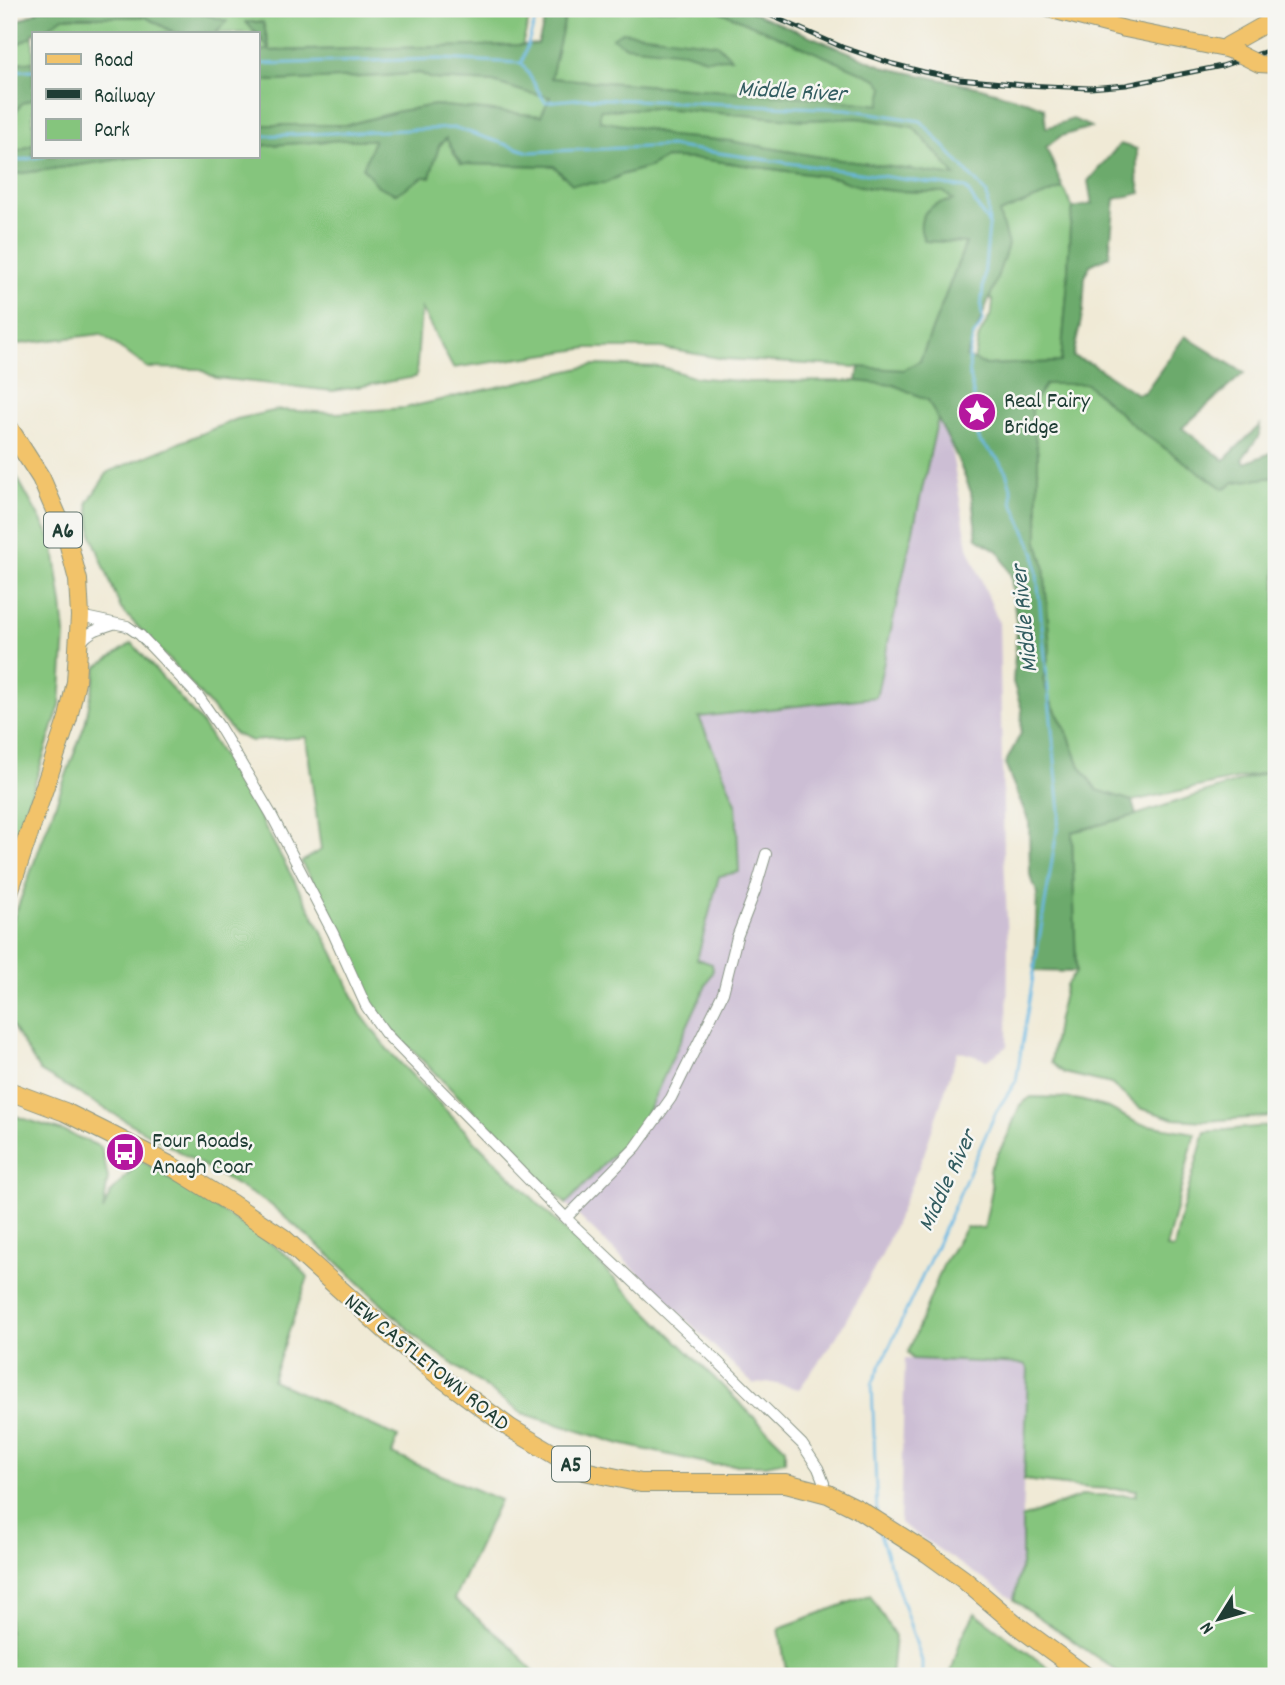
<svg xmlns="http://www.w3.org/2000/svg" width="1285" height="1685" font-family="Dekko,sans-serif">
<rect width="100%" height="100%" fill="#f6f6f2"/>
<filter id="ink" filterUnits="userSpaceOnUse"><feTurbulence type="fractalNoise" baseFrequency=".0143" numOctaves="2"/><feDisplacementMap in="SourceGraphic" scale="14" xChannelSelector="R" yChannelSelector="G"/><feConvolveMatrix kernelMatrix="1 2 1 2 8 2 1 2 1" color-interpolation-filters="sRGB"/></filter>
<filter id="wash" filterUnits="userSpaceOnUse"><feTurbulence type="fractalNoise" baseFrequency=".00686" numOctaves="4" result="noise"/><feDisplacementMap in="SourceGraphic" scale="28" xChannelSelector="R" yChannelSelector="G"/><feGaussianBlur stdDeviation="1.57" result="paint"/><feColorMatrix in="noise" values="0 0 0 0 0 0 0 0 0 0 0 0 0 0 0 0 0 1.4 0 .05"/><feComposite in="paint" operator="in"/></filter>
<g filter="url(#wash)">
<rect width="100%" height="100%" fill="#f0ead6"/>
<!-- industrial -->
<path fill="#ccbed4" d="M938 418 950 442 968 547 999 623 1004 854 1008 942 1007 1046 988 1060 958 1051 924 1154 882 1255 837 1336 799 1389 768 1382 753 1384 566 1204 642 1124 713 970 697 959 719 876 739 872 736 803 699 717 876 697Z
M905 1359 1024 1363 1028 1369 1022 1518V1559L1014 1600 900 1523Z"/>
<!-- green -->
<path fill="#85c57d" stroke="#528158" stroke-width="2" d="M188 9H532L522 45 257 51V35L270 49 263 22 247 23 256 33H216L226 21Z
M567 9H715L877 79 884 88 880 105 806 97 550 78Z
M63 17H146L175 33H39Z
M33 36V62L9 63V42L16 45Z
M420 73 432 79 493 82 525 92 550 97 542 116 435 105 400 111 347 125H257V80L275 81 384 76Z
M33 99V145L9 154V122L22 103Z
M659 108 805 120 858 118 913 127 941 158 956 176 826 158 730 141 669 136 647 129 600 122 599 110Z
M447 138 454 154 462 164 554 166 563 176 606 183 621 175 649 167 666 158 701 159 837 178C864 192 913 192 944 192L954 201 935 205 925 241 966 242 920 361 904 370 725 359 661 348H588L453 368 421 308 416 377 333 391 216 378 199 369 148 368 101 334 9 345V175L129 158 161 156H257V146L343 140H374L396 193 423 177H430L439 146Z
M1063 188C1069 195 1068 201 1073 208L1070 226 1067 292 1061 362 986 365 974 361 979 336 992 313 993 301 990 297 995 284 999 213Z
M594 365 662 367 693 377 749 382 857 381 894 385 928 399 938 418 876 697 699 717 736 803 739 872 719 876 697 959 712 964 713 970 642 1124 566 1204 391 1029 371 1001 334 919 301 862 321 850 306 737 251 741 235 734 176 667 121 609 92 536 88 502 108 472 237 419 278 410 337 413 405 408Z
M1046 384H1087L1140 431 1224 489 1234 482 1276 477V1116L1206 1121 1174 1119 1140 1108 1111 1084 1064 1073 1051 1062 1057 1023 1066 985 1076 972 1072 832 1136 815 1268 772 1132 801 1097 790 1080 766 1067 732 1051 702 1043 680 1050 650 1044 564 1038 544V455L1032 419V404Z
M9 463 49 535 54 549 62 604 65 634 60 705 31 795 9 855Z
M132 643 201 722 253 805 334 954 361 1014 388 1050 478 1144 785 1448V1461L766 1465H715L620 1444 522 1413 423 1343 335 1260 271 1205 40 1071 9 1021V931L85 724 97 667Z
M1031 1097 1066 1098 1080 1100 1109 1108 1137 1123 1195 1133 1166 1248 1174 1249 1181 1215 1205 1132 1276 1125V1676H1124L1014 1600 1022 1559V1518L1084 1495H1136L1137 1490 1089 1488 1024 1480 1028 1369 1024 1364 913 1359 908 1353 944 1263 966 1227 984 1229 992 1189 989 1170 1007 1137 1020 1105Z
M9 1114 66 1132 101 1147 108 1178 103 1211 110 1194 141 1160 265 1239 293 1260 308 1277 272 1380 398 1437 392 1454 500 1500 454 1599 512 1647 537 1676H9Z
M870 1595 895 1636 891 1676H787L779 1628Z
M975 1613 1055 1673 1054 1676H950L961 1639Z"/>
<!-- forest -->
<path fill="#6caa6c" stroke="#467450" stroke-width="2" fill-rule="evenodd" d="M41 9H188L227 21 216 33H175L146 17H63L45 30 39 33H33V36L16 45 9 42V25L33 14Z
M548 9H567L551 78 806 97 880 105 884 88 877 79 715 9H745L887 68 981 88 1029 102 1044 108 1046 128 1073 119 1091 127 1061 136 1046 147 1063 188 999 213 1008 245 995 284 966 357 986 365 1061 362 1067 292 1070 226 1073 208 1092 204 1088 181 1120 144 1137 149V177L1141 193 1115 199 1109 256 1090 265 1085 277 1083 311 1073 357 1092 364 1137 394 1145 392 1185 336 1244 373 1182 428 1224 460 1260 425 1259 436 1242 459 1245 463 1276 451V477L1234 482 1224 489 1140 431 1087 384H1046L1032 404V419L1038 455V544L1044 564 1050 650 1043 680 1051 702 1067 732 1080 766 1097 790 1132 801 1136 815 1072 832 1076 972 1034 971 1037 892 1030 875 1029 822 1005 764 1021 733 1022 710 1013 682 1017 629 1011 576 999 552 977 538 971 492 956 455 928 400 894 385 857 381 859 367 903 370 920 361 966 243 925 241C917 227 920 211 937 204 942 202 949 202 953 200L944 192C913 192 865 192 837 178L701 159 666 158 649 167 621 175 606 183 572 184 554 166 461 164 446 138 439 146 430 177H423L396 194 378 186 363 168 374 140H343L257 146V125H347L400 111 435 105 541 116 550 97 525 92 493 82 432 79 420 73 384 76 275 81 257 80V51L269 50 257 33H256L246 22H263L270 51 522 45 538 44ZM659 108 805 120 858 118 913 127 941 158 955 176 826 158 730 141 669 136 647 129 600 121V110Z
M622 32 717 44 731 58 706 59 685 52 625 46 612 38Z
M33 62V99L22 103 9 122V63Z
M32 145H33V156H161L129 158 9 175V154Z"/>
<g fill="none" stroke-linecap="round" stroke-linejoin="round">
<!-- stream -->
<path stroke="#6ab9e4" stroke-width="2.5" d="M522 62 539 9
M522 63 545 102 586 98 846 109 921 121 987 194 989 226 981 309 983 319 980 327 973 337 969 356 970 378 974 397 972 418 980 442 997 458 1006 472 1012 491V501L1035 554 1060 812 1016 1081 996 1112 939 1240 872 1384 877 1514
M257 64 439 59 522 63
M9 71 33 70
M257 136 456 128 529 152 669 146 966 188 988 223
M9 162 45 156
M879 1531 922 1661V1676"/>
</g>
</g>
<g filter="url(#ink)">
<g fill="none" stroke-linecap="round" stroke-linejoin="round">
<!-- street casing -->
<g stroke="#889485" stroke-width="12">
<path id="street" d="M80 616 127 626 140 635 199 697 219 726 271 814 333 933 366 1006 385 1033 566 1218 710 1354 802 1444 818 1468 824 1483
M81 642C91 630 98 629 113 624
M566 1218 636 1147 671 1098 723 993 737 937 755 891 766 854"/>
</g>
<!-- primary casing -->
<g stroke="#889485" stroke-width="18">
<path id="primary" d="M1048 9 1125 29 1225 49 1237 53
M1225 49 1228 45 1276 18"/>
</g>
<!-- highway casing -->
<g stroke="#889485" stroke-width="20">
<path id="highway" d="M9 428 41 478 67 538 78 580 80 616 76 682 68 718 9 892
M9 1091 65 1112 113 1136 171 1166 232 1204 282 1237 393 1337 438 1375 510 1428 560 1458 584 1471 641 1483H786L828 1494 858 1509 927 1553 963 1579 1018 1626 1086 1676"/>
</g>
<!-- street -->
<use href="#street" stroke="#fff" stroke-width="10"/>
<!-- primary -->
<use href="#primary" stroke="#f2c36a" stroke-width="16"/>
<!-- highway -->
<use href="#highway" stroke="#f2c36a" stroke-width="18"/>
<!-- rail casing -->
<g stroke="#1f3d34" stroke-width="5">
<path id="rail" d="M756 9 842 47 893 64 924 72 959 79 1024 85 1090 88 1126 85 1222 66 1276 48"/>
</g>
<!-- rail -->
<use href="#rail" stroke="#f6f6f2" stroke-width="2.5" stroke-dasharray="8" stroke-linecap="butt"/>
<!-- primary-bridge casing -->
<g stroke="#889485" stroke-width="18" stroke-linecap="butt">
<path id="primary-bridge" d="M1237 53 1259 64 1276 65"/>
</g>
<!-- primary-bridge -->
<use href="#primary-bridge" stroke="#f2c36a" stroke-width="16"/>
</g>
</g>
<!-- icons -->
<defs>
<g id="sight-disc" transform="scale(2.0125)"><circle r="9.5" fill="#b5179e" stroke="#f6f6f2"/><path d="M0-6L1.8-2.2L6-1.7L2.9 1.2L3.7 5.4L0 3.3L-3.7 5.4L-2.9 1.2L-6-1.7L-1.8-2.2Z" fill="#fff"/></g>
<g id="bus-disc" transform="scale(2.0125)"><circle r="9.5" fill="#b5179e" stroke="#f6f6f2"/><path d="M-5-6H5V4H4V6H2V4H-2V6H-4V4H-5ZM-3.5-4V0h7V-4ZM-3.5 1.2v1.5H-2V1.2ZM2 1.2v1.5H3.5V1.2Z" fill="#fff"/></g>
</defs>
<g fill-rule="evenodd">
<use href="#sight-disc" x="977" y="412"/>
<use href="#bus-disc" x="125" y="1152"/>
</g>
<g text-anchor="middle" stroke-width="5" stroke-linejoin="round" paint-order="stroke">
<!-- shield labels -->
<g fill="#f6f6f2" stroke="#60746d" stroke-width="2">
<rect x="44" y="512.5" width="38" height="35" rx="5"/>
<rect x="552" y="1446.5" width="38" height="35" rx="5"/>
</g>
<g font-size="21" font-weight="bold" fill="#1f3d34">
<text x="63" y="537">A6</text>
<text x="571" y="1471">A5</text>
</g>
<!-- poi labels -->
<g font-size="23" fill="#1f3d34" stroke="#f6f6f2" text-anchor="start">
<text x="1004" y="407">Real Fairy<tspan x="1004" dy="26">Bridge</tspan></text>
<text x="152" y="1147">Four Roads,<tspan x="152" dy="26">Anagh Coar</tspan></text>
</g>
<!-- street labels -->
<g font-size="23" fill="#1f3d34" stroke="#f6f6f2">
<text transform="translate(428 1361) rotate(39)" y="8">NEW CASTLETOWN ROAD</text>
</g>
<!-- water labels -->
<g font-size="24" font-style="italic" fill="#325c60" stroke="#f6f6f2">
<text transform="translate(792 90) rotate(3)" y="8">Middle River</text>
<text transform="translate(1023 619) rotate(-96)" y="8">Middle River</text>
<text transform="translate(946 1180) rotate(-65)" y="8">Middle River</text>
</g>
</g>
<!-- margin -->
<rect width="1285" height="1685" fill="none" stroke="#f6f6f2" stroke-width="35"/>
<!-- legend -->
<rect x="32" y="32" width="228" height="126" fill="#f6f6f2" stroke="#a0aca6" stroke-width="2"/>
<rect x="46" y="54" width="35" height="10" fill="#f2c36a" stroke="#a0aca6" stroke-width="2"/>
<text x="94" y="66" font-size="21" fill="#1f3d34">Road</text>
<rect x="46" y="89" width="35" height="10" fill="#1f3d34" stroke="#a0aca6" stroke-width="2"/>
<text x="94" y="102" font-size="21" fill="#1f3d34">Railway</text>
<rect x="46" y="119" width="35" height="21" fill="#85c57d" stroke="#a0aca6" stroke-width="2"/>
<text x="94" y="136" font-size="21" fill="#1f3d34">Park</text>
<!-- north arrow -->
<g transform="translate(1219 1619) rotate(233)" stroke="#f6f6f2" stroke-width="5" paint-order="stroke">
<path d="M0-5L12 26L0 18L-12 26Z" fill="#1f3d34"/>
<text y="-10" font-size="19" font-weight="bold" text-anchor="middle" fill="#1f3d34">N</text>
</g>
</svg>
